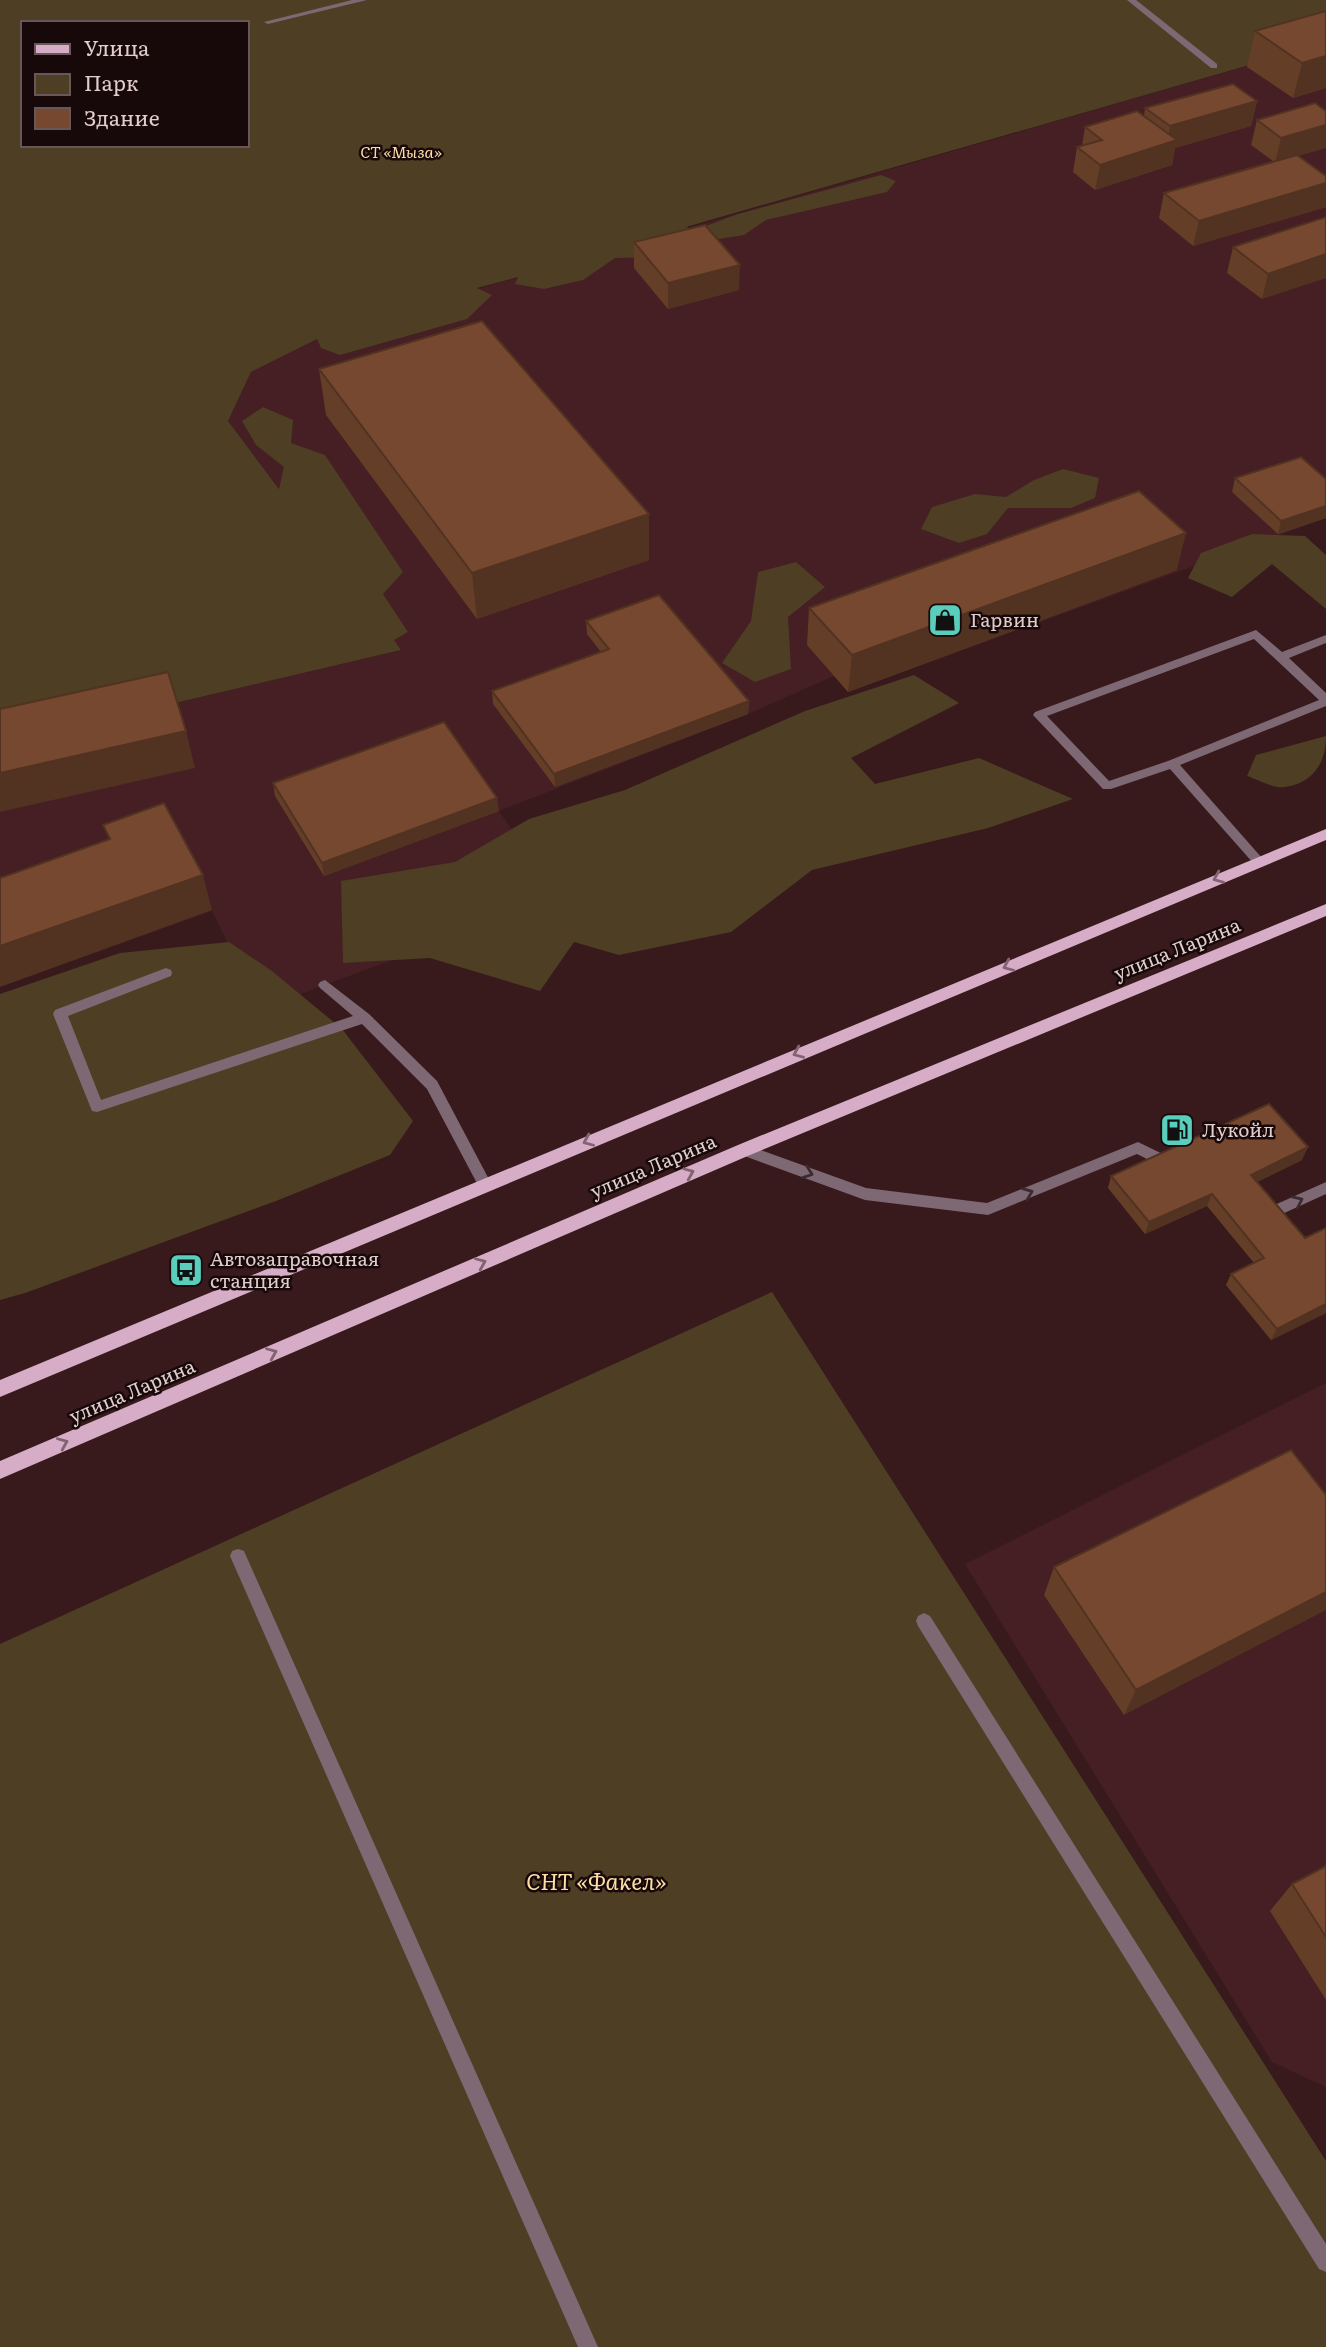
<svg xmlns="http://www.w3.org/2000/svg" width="1326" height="2347" font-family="Literata,serif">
<rect width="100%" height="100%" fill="#381a1d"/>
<!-- built -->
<path fill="#451f23" d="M1326 43V518L848 692 834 676 748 714 499 811 560 898 260 1009 212 911 0 987V744L401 650 228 421 251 372 332 331Z
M1326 1383V2087L1272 2062 965 1564Z"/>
<!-- green -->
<path fill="#4d3e24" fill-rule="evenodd" d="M0 0H1326V43L686 227 695 230 738 214 881 175 896 181 887 192 766 220 744 235 688 244 669 257 615 258 583 280 544 289 515 284 518 277 477 288 492 295 467 319 340 355 321 348 317 339 251 372 228 421 279 489 284 467 256 445 242 421 263 407 293 420 291 443 325 455 403 572 383 594 408 632 394 640 401 650 0 744ZM23 23H247V145H23Z
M1063 469 1099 478 1095 498 1071 508H1008L987 534 959 543 921 529 932 507 975 494 1006 497 1034 480Z
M1252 534 1305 536 1326 555V609L1272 564 1232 597 1188 578 1201 553Z
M796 562 825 587 788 617 791 669 755 682 722 663 751 621 758 572Z
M914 675 959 703 851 758 875 784 979 758 1073 799 988 828 812 870 731 932 619 955 574 942 540 991 430 958 343 963 341 881 455 862 529 819 625 790 805 711Z
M1326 736C1326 763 1313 783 1285 787 1274 789 1257 779 1247 776L1256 755Z
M229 942 272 971 342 1029 413 1121 390 1155 276 1201 25 1293 0 1300V994L120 953Z
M772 1292 1326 2161V2347H0V1644Z"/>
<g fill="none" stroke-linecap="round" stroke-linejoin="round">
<!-- lane -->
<path fill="#7d6874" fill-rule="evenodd" d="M352 0H367L268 24 264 22Z
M1127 0H1136L1217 64V68H1211Z
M1256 630 1282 652 1326 635V643L1289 658 1326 693V706L1180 765 1262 858 1264 861 1262 864H1254L1170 769 1111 789H1103L1033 715 1035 712ZM1254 639 1319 700 1168 761 1109 781 1047 716Z
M166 968 171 970 172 973 171 976 68 1016 101 1100 353 1016 320 988 318 985 320 982 325 980 369 1014 437 1081 492 1185 490 1189H480L427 1089 362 1024 97 1112 92 1111 53 1014 55 1010Z
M1138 1142 1175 1160 1177 1164 1175 1168H1165L1137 1154 988 1215 865 1200 739 1154 737 1150 739 1146 744 1144 866 1188 987 1203Z
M1326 1182V1194L1269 1220H1259L1257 1216 1259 1212Z
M238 1549 244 1551 598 2347H578L230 1556 232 1551Z
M924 1613 930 1616 1326 2244V2272L1319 2269 918 1626 916 1621 918 1616Z"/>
<!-- primary -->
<path fill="#d7acc6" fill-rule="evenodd" d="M1326 829V840L0 1397V1380Z
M1326 904V916L750 1155 0 1479V1461L738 1145Z"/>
</g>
<!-- wall -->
<path fill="#653e28" d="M1326 11V88L1293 98 1247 67 1255 31Z
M1257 101 1251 126 1175 148 1172 165 1095 190 1073 172 1077 147 1082 146 1085 127 1144 116 1145 108Z
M1315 103 1299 156 1326 207 1193 246 1159 218 1164 193 1273 161 1251 145 1257 120Z
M1326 217 1262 299 1227 273 1233 247Z
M634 242 739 290 668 309 634 268Z
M319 369 649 514V560L477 619 326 415Z
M1235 478 1326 479V518L1278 534 1232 492Z
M1177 570 848 692 807 645 809 608Z
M586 621 749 701 748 714 555 787 493 704 492 691 601 652 587 634Z
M273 783 499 811 324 876 275 796Z
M1302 1160 1257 1182 1305 1238 1326 1228V1313L1271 1340 1226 1285 1231 1274 1254 1263 1207 1206 1145 1234 1108 1188 1111 1176Z
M1326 1495 1124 1715 1044 1595 1054 1567Z
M1326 1866V2000L1270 1911 1292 1884Z"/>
<!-- shaded-wall -->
<path fill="#523221" d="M1326 56V88L1293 98 1302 63Z
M1257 101 1251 126 1175 148 1172 165 1095 190 1100 165 1167 143 1170 126Z
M1326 125V148L1275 163 1281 138Z
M1326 183V207L1193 246 1199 221Z
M1326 254V278L1262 299 1268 274Z
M740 265 739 290 668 309V283Z
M1326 506V518L1278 534 1281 521Z
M649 514V560L477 619 472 573Z
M1186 533 1177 570 848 692 852 655Z
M749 701 748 714 555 787 554 774Z
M186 731 195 768 0 812V773Z
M497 798 499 811 324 876 322 863Z
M203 875 212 910 0 987V946Z
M1308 1147 1302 1160 1246 1187 1251 1175Z
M1212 1194 1207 1206 1145 1234 1149 1222Z
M1326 1304V1313L1271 1340 1277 1329Z
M1326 1592V1610L1124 1715 1136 1690Z"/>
<!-- building -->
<path fill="#75482f" stroke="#523221" stroke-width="2" d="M1326 11V56L1302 63 1255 31Z
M1233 84 1257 101 1170 126 1145 108Z
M1315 103 1326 111V125L1281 138 1257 120Z
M1137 111 1177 140 1100 165 1077 147 1102 140 1085 127Z
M1297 155 1326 176V183L1199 221 1164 193Z
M1326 217V254L1268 274 1233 247Z
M705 225 740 265 668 283 634 242Z
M482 321 649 514 472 573 319 369Z
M1301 457 1326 479V506L1281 521 1235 478Z
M1139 491 1186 533 852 655 809 608Z
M659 595 749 701 554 774 492 691 609 649 586 621Z
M168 672 186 731 0 773V709Z
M444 722 497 798 322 863 273 783Z
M164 803 203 875 0 946V878L110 839 103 825Z
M1269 1104 1308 1147 1251 1175 1305 1238 1326 1228V1304L1277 1329 1231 1274 1264 1258 1212 1194 1149 1222 1111 1176Z
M1291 1450 1326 1495V1592L1136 1690 1054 1567Z
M1326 1866V1937L1292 1884Z"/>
<!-- one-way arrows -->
<defs><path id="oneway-chevron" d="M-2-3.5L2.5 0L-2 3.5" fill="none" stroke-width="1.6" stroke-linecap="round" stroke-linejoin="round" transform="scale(1.75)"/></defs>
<g stroke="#816371">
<use href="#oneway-chevron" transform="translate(1218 878) rotate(157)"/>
<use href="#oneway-chevron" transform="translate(1008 966) rotate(157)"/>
<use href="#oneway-chevron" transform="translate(798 1053) rotate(157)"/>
<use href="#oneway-chevron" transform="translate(588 1141) rotate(157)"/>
<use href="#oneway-chevron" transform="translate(689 1173) rotate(-23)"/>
<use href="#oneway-chevron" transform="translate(481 1263) rotate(-23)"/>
<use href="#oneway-chevron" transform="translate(272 1353) rotate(-23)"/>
<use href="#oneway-chevron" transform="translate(63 1443) rotate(-23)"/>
</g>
<g stroke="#3b2a2f">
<use href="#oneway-chevron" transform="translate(808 1173) rotate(20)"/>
<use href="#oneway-chevron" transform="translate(1028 1193) rotate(-22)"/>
<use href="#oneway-chevron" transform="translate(1298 1201) rotate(-25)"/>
</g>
<!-- icons -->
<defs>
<g id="shop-square" transform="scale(1.75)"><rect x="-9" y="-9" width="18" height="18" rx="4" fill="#5acebc" stroke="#17090a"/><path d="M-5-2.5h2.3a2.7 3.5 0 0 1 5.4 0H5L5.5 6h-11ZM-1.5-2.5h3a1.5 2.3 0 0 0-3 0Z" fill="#111"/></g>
<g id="fuel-square" transform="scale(1.75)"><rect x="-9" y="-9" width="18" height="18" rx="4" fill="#5acebc" stroke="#17090a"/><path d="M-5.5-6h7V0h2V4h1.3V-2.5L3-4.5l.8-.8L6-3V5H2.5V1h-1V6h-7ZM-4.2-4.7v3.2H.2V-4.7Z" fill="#111"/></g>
<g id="bus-square" transform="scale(1.75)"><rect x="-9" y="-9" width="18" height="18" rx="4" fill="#5acebc" stroke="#17090a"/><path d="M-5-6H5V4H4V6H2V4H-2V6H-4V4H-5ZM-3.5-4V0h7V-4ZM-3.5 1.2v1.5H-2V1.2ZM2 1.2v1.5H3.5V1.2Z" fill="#111"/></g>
</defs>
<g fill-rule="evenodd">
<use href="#shop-square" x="945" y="620"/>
<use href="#fuel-square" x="1177" y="1130"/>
<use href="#bus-square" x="186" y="1270"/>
</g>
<g text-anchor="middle" stroke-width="5" stroke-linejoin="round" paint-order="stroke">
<!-- far-park labels -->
<g font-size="16" font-style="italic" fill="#fedea5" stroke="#17090a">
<text x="401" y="158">СТ «Мыза»</text>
</g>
<!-- poi labels -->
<g font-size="19" fill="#e2cdcd" stroke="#17090a" text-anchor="start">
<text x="970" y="627">Гарвин</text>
<text x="1202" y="1137">Лукойл</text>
<text x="210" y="1266">Автозаправочная<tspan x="210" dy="22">станция</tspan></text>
</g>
<!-- street labels -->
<g font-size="19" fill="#e2cdcd" stroke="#17090a">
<text transform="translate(1177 949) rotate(-22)" y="7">улица Ларина</text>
<text transform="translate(653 1166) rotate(-23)" y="7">улица Ларина</text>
<text transform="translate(132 1391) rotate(-23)" y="7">улица Ларина</text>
</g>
<!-- near-park labels -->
<g font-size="23" font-style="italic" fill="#fedea5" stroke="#17090a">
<text x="596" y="1890">СНТ «Факел»</text>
</g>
</g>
<!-- legend -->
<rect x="21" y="21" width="228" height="126" fill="#17090a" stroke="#685758" stroke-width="2"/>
<rect x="35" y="44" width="35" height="10" fill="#d7acc6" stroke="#685758" stroke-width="2"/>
<text x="84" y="56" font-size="21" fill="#e2cdcd">Улица</text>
<rect x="35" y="74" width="35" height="21" fill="#4d3e24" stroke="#685758" stroke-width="2"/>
<text x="84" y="91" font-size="21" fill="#e2cdcd">Парк</text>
<rect x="35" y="108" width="35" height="21" fill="#75482f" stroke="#685758" stroke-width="2"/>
<text x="84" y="126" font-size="21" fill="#e2cdcd">Здание</text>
</svg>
